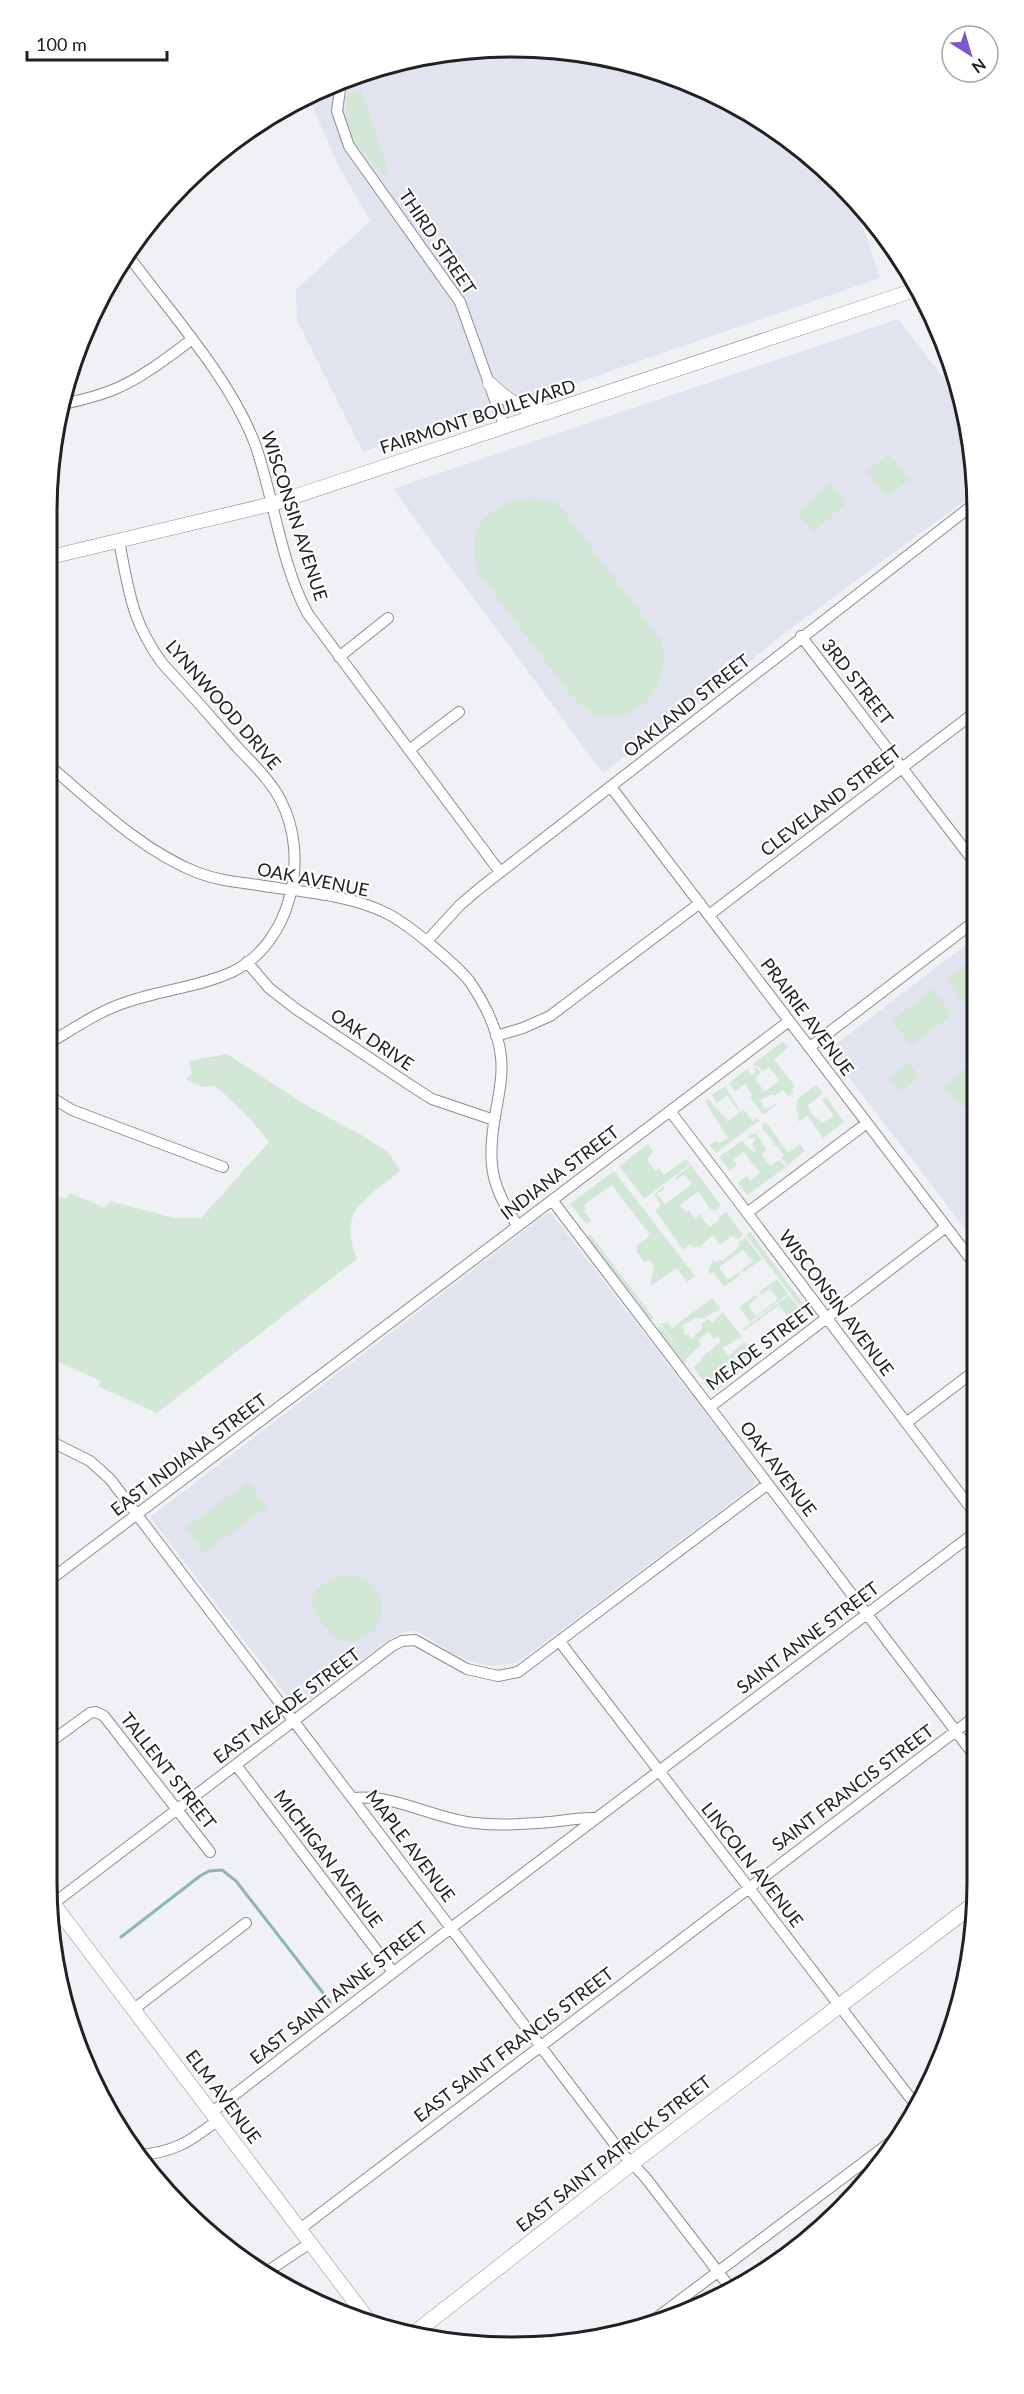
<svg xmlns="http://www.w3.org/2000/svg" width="1024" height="2394" font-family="Lato,sans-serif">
<rect width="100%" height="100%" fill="#f0f1f5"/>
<!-- built -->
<path fill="#e1e3ee" d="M482 47 573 51 662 71 795 142 855 203 880 278 533 398 363 452 297 320 296 290 370 221 337 163 307 94 392 62Z
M898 319 960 399 973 451 974 494 786 632 631 757 623 758 603 773 393 489Z
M975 938 976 1243 828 1050Z
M551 1213 753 1475 755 1481 753 1486 517 1663 493 1666 472 1662 452 1653 417 1631 404 1632 389 1640 300 1706 295 1707 150 1517 546 1214Z"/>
<!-- green -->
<path fill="#d2e7d6" d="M361 89 388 171 385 174H381C359 147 342 131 347 94Z
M885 454 891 456 909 480 886 498 866 471 883 459Z
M830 483 847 502 814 532 797 513Z
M534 497 557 502 659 637C676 676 642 729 597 715 587 712 579 702 571 695L480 574C460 530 491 500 534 497Z
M975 957V997L965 1004 946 979Z
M933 989 952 1014 911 1046 892 1021Z
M783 1041 788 1048 774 1059 795 1086 792 1089 794 1092 788 1096 783 1090 774 1096 772 1094 760 1100 765 1109 779 1103 763 1115 750 1097 752 1095 745 1084 735 1091 729 1083 747 1069 752 1075 756 1071 754 1068 756 1067 761 1072 755 1079 765 1092 779 1080 769 1067 762 1071 758 1066 752 1065Z
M975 1052V1108L960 1106 946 1088Z
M227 1054 309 1107 363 1136 389 1153 400 1171C366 1199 337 1210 357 1259L157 1413 98 1386 101 1381 47 1357V1193L66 1199 70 1193 105 1208 110 1201 174 1218H201L269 1142 251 1120 220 1090 213 1086 203 1087 186 1079 192 1073 189 1061Z
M909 1063 920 1077 900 1092 889 1078Z
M816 1085 823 1093 808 1105 810 1113 822 1123 834 1116 822 1100 826 1097 844 1122 823 1138 807 1115 799 1122 798 1111 796 1110 798 1098Z
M725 1086 741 1112 744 1110 753 1122 757 1117 758 1120H760L716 1153 709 1145 715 1141 720 1143 728 1138 705 1101 708 1099 728 1121 740 1112 727 1095 717 1103 712 1095Z
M766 1122 788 1153 800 1144 805 1151 787 1165 781 1158 784 1155 776 1145 770 1147 775 1143 763 1130 762 1125Z
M750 1134H757L767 1151H764L762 1155 770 1166 779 1160 786 1167 747 1195 738 1183 747 1176 750 1181 760 1173 744 1152 733 1160 737 1165 730 1171 719 1157 742 1141 754 1153 756 1150 752 1144 756 1139 753 1137 750 1139 748 1137Z
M648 1144 653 1152 647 1159 655 1171 659 1168 664 1175 686 1159 690 1164 644 1199 619 1166Z
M691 1165 721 1206 715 1211 712 1208 709 1210V1207L698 1191 680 1205 686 1212 689 1210 695 1218 702 1213 701 1217 710 1227 720 1219 719 1217 726 1211 743 1235 738 1239 732 1236 720 1245 713 1235 701 1246 693 1247 690 1244 683 1250 655 1210 661 1205 654 1194 664 1186 665 1188 657 1194 665 1204 692 1184 684 1174 676 1180 675 1178Z
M614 1171 695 1276 687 1282 677 1268 651 1286 650 1284 654 1266 649 1260 644 1262 636 1251 638 1249 636 1247 650 1235 612 1185 584 1205 586 1209 584 1211 591 1220 586 1224 570 1204Z
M750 1232 808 1310 805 1313 746 1235Z
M590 1234 654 1318 650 1319 587 1237Z
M745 1237 762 1259 744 1272 742 1269 753 1262 743 1250 719 1267 728 1280 739 1272 740 1275 724 1287 713 1272 708 1274 709 1267 713 1260 716 1262 720 1259 722 1261 740 1246 738 1243Z
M777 1279 788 1294 750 1322 739 1307 756 1295 758 1297 748 1306 756 1316 778 1299 770 1289 761 1295 759 1292Z
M789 1295 803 1314 789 1325 784 1318 787 1316 779 1305 744 1331 743 1329Z
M712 1298 721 1309 701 1319 695 1318 682 1326 685 1331 684 1333 685 1335 688 1334 692 1339 703 1327 701 1324 708 1319 712 1323 723 1312 742 1337 722 1348 729 1356 744 1342 753 1354 727 1373 735 1369 739 1374 713 1394 693 1367 702 1360 701 1358 721 1341 718 1336 714 1339 709 1332 698 1340 701 1345 686 1359 685 1365 658 1330 660 1325 682 1353 661 1324 667 1322 672 1328Z
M248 1482 267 1507 204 1553 185 1528Z
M341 1576C347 1576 355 1575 360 1577 389 1587 389 1630 360 1640 353 1643 345 1641 337 1640 313 1613 295 1591 341 1576Z"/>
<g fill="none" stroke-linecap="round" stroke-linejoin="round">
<!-- stream -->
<path stroke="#8eb5b8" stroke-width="3" d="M121 1937 200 1876 209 1871 222 1870 236 1881 330 2002"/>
<!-- minor casing -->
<g stroke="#8c8d91" stroke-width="12">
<path id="minor" d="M341 82 337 111 349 146 460 302 505 428
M127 254C169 311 230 378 255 444 274 498 281 565 308 614L500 872
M64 404C81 400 99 396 115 389 143 377 167 358 191 340
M801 636 975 863
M339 657 388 618
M409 750 459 712
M46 763C93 802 139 849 196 872 216 880 237 882 258 885 299 892 348 894 386 913 402 921 417 933 430 944 444 956 459 968 470 982 485 1004 498 1030 501 1057 503 1075 499 1093 496 1111 487 1159 489 1185 518 1226
M611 787 976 1266
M709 915 974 713
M427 941 460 905 480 888 974 504
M247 962 269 988 296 1009 410 1085 432 1099 494 1120
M496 1036 523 1028 550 1016 700 903
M46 1045C72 1030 98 1011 127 1002 161 990 199 987 232 972 292 943 310 857 281 801 271 781 253 764 238 748 213 719 188 691 162 663 131 620 129 591 119 541
M810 1047 975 921
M46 1094 72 1110 223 1167
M670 1111 976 1515
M552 1200 977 1759
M747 1213 867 1123
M710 1407 946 1227
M906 1423 976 1370
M46 1439 90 1461 110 1479 620 2151 645 2177 732 2290
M46 1583 789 1021
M560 1642 918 2108
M46 1745 90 1713 96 1712 104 1716 210 1852
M236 1765 393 1972
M354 1798C395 1794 434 1819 475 1823 500 1826 525 1824 550 1822 565 1821 579 1817 595 1818
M50 1906 392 1646 402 1641 415 1640 467 1669 498 1676 518 1672 768 1484
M134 2009 246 1923
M212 2112 451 1928 977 1531
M138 2155C173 2153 191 2141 218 2120
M300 2229 977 1715
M265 2273 310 2243
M655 2319 900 2135"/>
</g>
<!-- tertiary casing -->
<g stroke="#8c8d91" stroke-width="15">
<path id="tertiary" d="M490 384C513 406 519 407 550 412
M46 558 272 504 915 290
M49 1898 367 2318"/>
</g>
<!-- secondary casing -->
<g stroke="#8c8d91" stroke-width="16">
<path id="secondary" d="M912 282 943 338
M412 2335 632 2163 974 1904"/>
</g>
<!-- minor -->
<use href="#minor" stroke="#fff" stroke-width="10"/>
<!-- tertiary -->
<use href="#tertiary" stroke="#fff" stroke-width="14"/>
<!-- secondary -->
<use href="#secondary" stroke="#fff" stroke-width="15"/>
</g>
<g text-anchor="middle" stroke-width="4.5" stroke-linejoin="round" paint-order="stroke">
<!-- street labels -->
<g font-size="18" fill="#212123" stroke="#fff">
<text transform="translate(437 242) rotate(56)" y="6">THIRD STREET</text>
<text transform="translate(478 417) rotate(-18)" y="6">FAIRMONT BOULEVARD</text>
<text transform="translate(294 516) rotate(72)" y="6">WISCONSIN AVENUE</text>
<text transform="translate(857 682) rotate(52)" y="6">3RD STREET</text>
<text transform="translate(223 705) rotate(49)" y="6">LYNNWOOD DRIVE</text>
<text transform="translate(687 706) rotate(-38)" y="6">OAKLAND STREET</text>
<text transform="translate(831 801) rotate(-37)" y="6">CLEVELAND STREET</text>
<text transform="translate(313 880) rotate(11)" y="6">OAK AVENUE</text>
<text transform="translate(807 1017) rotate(53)" y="6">PRAIRIE AVENUE</text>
<text transform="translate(372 1040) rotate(34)" y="6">OAK DRIVE</text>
<text transform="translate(560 1173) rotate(-37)" y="6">INDIANA STREET</text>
<text transform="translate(836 1303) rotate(53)" y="6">WISCONSIN AVENUE</text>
<text transform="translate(761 1347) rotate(-37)" y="6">MEADE STREET</text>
<text transform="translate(189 1455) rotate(-37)" y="6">EAST INDIANA STREET</text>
<text transform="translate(778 1469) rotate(53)" y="6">OAK AVENUE</text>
<text transform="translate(808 1638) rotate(-37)" y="6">SAINT ANNE STREET</text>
<text transform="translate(287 1706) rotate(-37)" y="6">EAST MEADE STREET</text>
<text transform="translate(168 1771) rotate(52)" y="6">TALLENT STREET</text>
<text transform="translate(853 1788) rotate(-37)" y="6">SAINT FRANCIS STREET</text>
<text transform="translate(410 1846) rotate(53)" y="6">MAPLE AVENUE</text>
<text transform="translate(328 1859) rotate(53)" y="6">MICHIGAN AVENUE</text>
<text transform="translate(752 1865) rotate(52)" y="6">LINCOLN AVENUE</text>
<text transform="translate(339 1993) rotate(-38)" y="6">EAST SAINT ANNE STREET</text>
<text transform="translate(514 2045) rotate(-37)" y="6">EAST SAINT FRANCIS STREET</text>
<text transform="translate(223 2097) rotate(53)" y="6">ELM AVENUE</text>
<text transform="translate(614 2154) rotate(-38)" y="6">EAST SAINT PATRICK STREET</text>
</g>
</g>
<!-- crop -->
<path d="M0 0H1024V2394H0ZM512 57H512A455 455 0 0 1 967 512V1882A455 455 0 0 1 512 2337H512A455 455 0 0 1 57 1882V512A455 455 0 0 1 512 57Z" fill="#fff" fill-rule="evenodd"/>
<path fill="none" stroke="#212123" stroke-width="3" d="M512 57H512A455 455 0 0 1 967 512V1882A455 455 0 0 1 512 2337H512A455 455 0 0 1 57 1882V512A455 455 0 0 1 512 57Z"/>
<!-- north arrow -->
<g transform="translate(970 54) rotate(143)"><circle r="28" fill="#ffffff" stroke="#a6a6a7" stroke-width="1.5"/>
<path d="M0-4.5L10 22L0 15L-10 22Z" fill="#7c56cf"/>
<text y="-9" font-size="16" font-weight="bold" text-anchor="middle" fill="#212123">N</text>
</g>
<!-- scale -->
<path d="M27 51v9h140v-9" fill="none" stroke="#212123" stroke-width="3"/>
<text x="36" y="51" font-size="18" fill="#212123" stroke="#ffffff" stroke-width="4.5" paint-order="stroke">100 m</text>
</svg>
